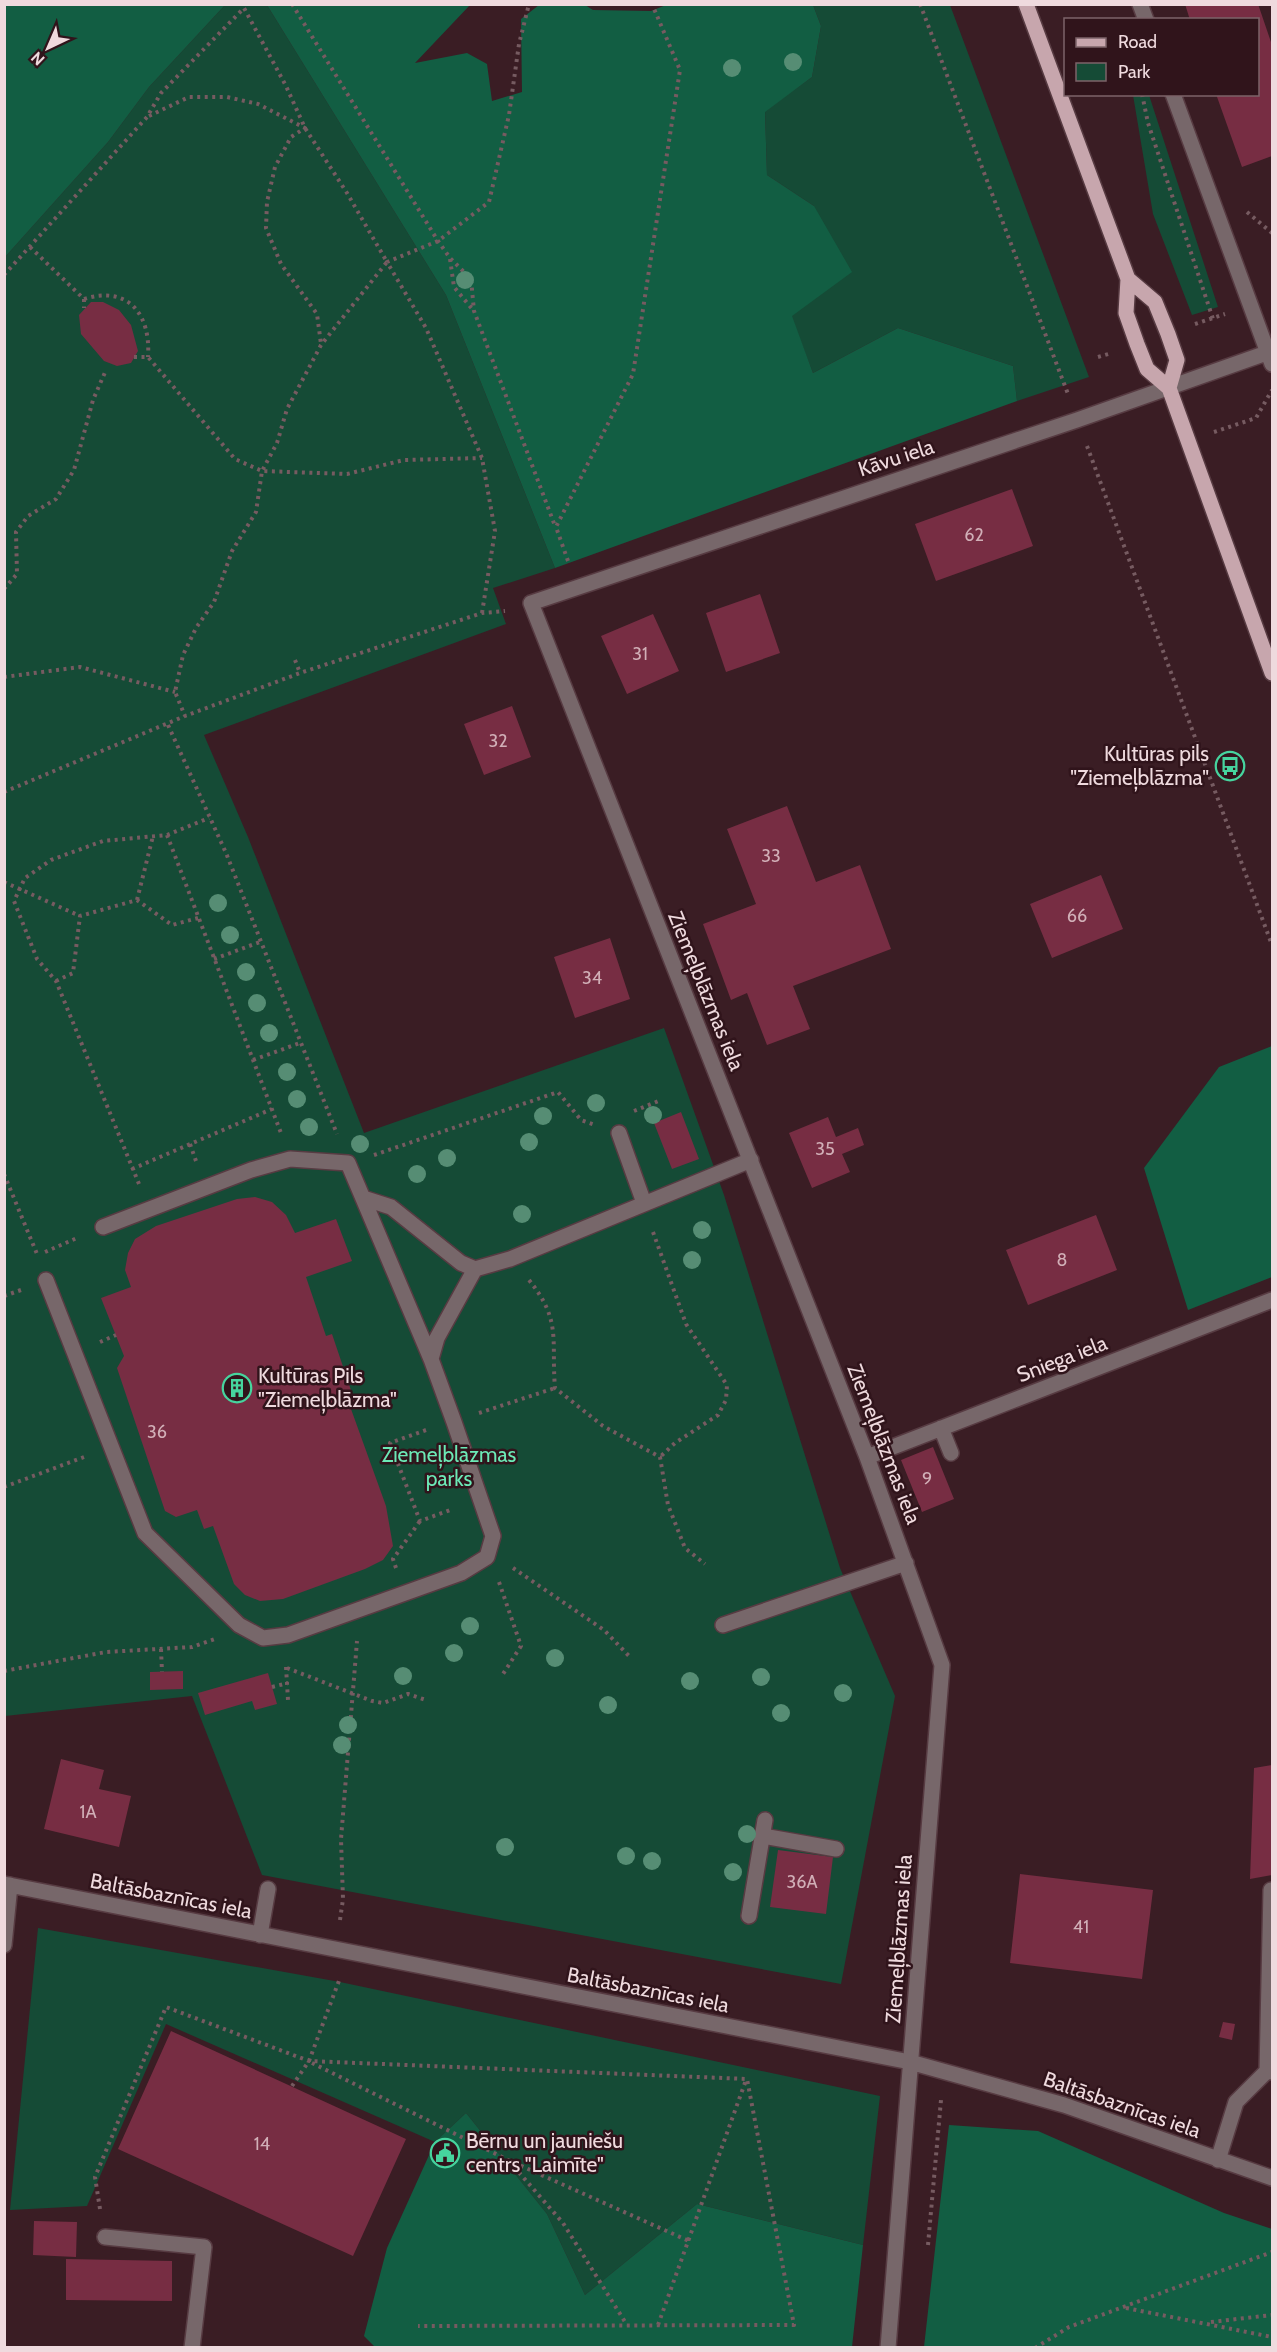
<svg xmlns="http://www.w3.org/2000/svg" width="1277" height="2352" font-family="Cabin,sans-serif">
<rect width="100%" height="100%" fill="#3a1d24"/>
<!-- green -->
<path fill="#154b36" d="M225 5H267L446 295 555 568 493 588 506 624 204 735 248 837 364 1133 664 1028 724 1195 840 1568 895 1696 841 1984 262 1875 192 1696 5 1716V257L108 142 149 87Z
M813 5H950L1089 377 1017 401 1013 366 898 328 813 373 791 316 814 206 767 175 765 111 812 77 821 26Z
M1133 95H1149L1218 307 1192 315 1153 214Z
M38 1928 340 1982 880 2096 863 2245 697 2204 585 2295 547 2214 466 2113 435 2142 166 2024 87 2206 10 2210Z"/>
<!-- forest -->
<path fill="#125e43" d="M5 4 225 5 149 87 108 142 5 257Z
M666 5H813L821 26 812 77 765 112 767 175 814 206 852 272 792 316 813 373 898 328 1013 366 1017 401 555 568 446 295 267 5H470L415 63 467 53 487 64 492 101 522 92 521 19 539 5H585L593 10 651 11Z
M1272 1046V1277L1188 1310 1144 1168 1219 1067Z
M466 2113 547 2214 585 2295 697 2204 863 2245 852 2347H375L364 2336 387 2248 435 2142Z
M949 2125 1038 2131 1224 2213 1272 2229V2347H924Z"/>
<!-- building -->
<path fill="#772d43" d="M1185 4H1258L1272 45V156L1242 167 1216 94H1258V20H1190Z
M91 302H103L119 310 131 325 138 351 131 363 117 366 104 361 81 334 79 315Z
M1012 489 1033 546 936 581 915 524Z
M760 594 780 653 726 672 706 613Z
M653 614 679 671 627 694 601 636Z
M512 706 531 757 484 775 464 724Z
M787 806 816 882 860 865 891 949 793 986 810 1029 767 1045 747 993 731 1000 703 924 756 904 727 829Z
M1101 875 1123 929 1052 958 1030 904Z
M610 938 630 999 575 1018 554 957Z
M681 1112 699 1159 672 1169 654 1123Z
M828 1117 836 1137 858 1128 864 1145 842 1154 850 1172 812 1188 789 1133Z
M255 1197 272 1202 286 1215 295 1233 336 1219 352 1261 306 1277 326 1336 332 1334 357 1408 351 1409 386 1506 393 1546 383 1560 365 1569 283 1599 260 1601 245 1595 234 1584 213 1526 204 1529 197 1510 176 1517 165 1511 117 1368 124 1356 101 1298 131 1287 125 1270 128 1253 135 1239 156 1226 237 1199Z
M1096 1215 1117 1270 1028 1305 1006 1250Z
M933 1447 954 1499 922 1512 901 1460Z
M183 1671V1689L150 1690V1672Z
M268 1673 277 1704 255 1710 252 1701 205 1715 198 1693Z
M61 1759 104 1770 99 1789 131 1796 119 1847 44 1829Z
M1272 1765V1875L1250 1879 1254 1768Z
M778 1850 833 1857 826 1914 770 1907Z
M1020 1874 1153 1890 1142 1979 1010 1963Z
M1223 2022 1235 2024 1232 2040 1219 2037Z
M171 2031 406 2139 353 2256 118 2149Z
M34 2221 77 2222 76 2257 33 2255Z
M66 2259 172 2261V2301L66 2300Z"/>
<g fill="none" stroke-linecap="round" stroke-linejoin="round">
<!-- minor casing -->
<g stroke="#573b42" stroke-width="18">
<path id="minor" d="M1140 4 1146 20
M1173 94 1272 364
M619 1133 644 1203
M363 1198 391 1207 461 1263 475 1269 510 1259 751 1160
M46 1280 145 1533 239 1625 263 1638 288 1635 461 1573 487 1557 493 1536 454 1422 431 1359 348 1163 290 1159 251 1170 103 1227
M431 1359 437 1338 475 1269
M941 1428 951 1453
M867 1457 1272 1300
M723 1625 906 1563
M763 1836 836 1849
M4 1884 910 2062 1064 2105 1272 2178
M749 1916 765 1820
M260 1935 268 1889
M4 1945 10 1885
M1267 2071 1271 1890
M1218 2160 1236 2102 1267 2071 1272 2072
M105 2237 204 2247 192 2348
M888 2348 942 1665 867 1457 531 603 1077 420 1272 351"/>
</g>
<!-- major casing -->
<g stroke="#573b42" stroke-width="18">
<path id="major" d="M1026 4 1128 279 1126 313 1137 344 1147 369 1169 388 1272 673
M1128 279 1155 302 1168 334 1177 360 1169 388"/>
</g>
<!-- path -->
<path stroke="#765b61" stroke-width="4" stroke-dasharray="3 4.5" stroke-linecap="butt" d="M292 4 438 241 450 258 471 279 474 311 555 526
M920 4 1068 394
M1142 94 1148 123 1213 319
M149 116 189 97H227L258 104 305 128 291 137 275 167 267 202 266 228 281 264 317 314 321 344
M1247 212 1272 233
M30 247 84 299V308
M450 259 454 287 473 310
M4 275 147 117 161 93 244 8 286 86 305 128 347 193 387 262 321 345 287 409 277 443 262 471 256 512 232 551 214 602 196 628 183 655 175 692 185 716
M84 299C128 285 151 314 148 357
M1195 324 1225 314
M134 357H148L235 459 262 471 347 474 404 460 482 458
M1098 357 1112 353
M1214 432 1256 418 1272 390
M1087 446 1272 945
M568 561 556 527 633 374 680 70 652 4
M4 589 17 574 16 532 28 516 56 499 74 470 93 400 106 370
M482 613 495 531 482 458 426 328 387 262 438 241 489 202 509 115 519 44 529 4
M295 660 300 673
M4 677 80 667 175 692
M168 725 226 853 337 1134
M4 792 185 716 300 673 482 613 505 611
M167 835 281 1133
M4 882 80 916
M137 900 153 836
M214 959 260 942
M56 981 73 973 80 916 137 900 172 925 198 918
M253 1060 300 1043
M634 1111 661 1100
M190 1144 196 1161
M374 1155 558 1092 581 1120 595 1125
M132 1169 272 1109
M4 1174 37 1254
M139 1184 56 981 37 959 14 901 25 878 51 860 103 841 167 835 209 818
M653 1232 686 1324 727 1385 726 1400 718 1415 675 1443 660 1457
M45 1252 77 1238
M529 1280C562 1321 551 1339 555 1388L603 1426 660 1457 668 1505 685 1548 705 1564
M4 1296 21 1290
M100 1342 116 1335
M479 1413 555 1388
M426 1430 390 1443 420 1521 453 1509
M4 1487 84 1457
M396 1568 393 1559 420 1521
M513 1568 604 1630 629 1656
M499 1582 521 1646 503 1674
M161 1649 162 1672
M286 1667 288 1700
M287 1668 372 1701 383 1703 408 1694 426 1700
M4 1671 106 1652 192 1647 215 1639
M272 1687 288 1683
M340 1920 343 1899 341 1839 357 1641
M312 2063 508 2160 689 2241
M292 2086 309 2061 340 1978
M509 2161 563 2223 627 2325
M100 2209 95 2177 166 2007 309 2061 747 2079 794 2325 418 2326
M928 2245 941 2100
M1126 2308 1272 2337
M1211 2322 1272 2315
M658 2325 746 2080
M1035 2348 1069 2327 1272 2252"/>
<!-- minor -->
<use href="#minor" stroke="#77676a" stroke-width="15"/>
<!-- major -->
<use href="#major" stroke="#c7a6ad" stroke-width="15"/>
</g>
<!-- trees -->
<g fill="#568d74">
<circle cx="793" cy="62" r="9"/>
<circle cx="732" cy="68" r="9"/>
<circle cx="465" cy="280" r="9"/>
<circle cx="218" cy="903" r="9"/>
<circle cx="230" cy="935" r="9"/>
<circle cx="246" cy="972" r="9"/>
<circle cx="257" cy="1003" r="9"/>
<circle cx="269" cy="1033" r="9"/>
<circle cx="287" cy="1072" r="9"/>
<circle cx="297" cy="1099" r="9"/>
<circle cx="596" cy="1103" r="9"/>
<circle cx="653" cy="1115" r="9"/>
<circle cx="543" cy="1116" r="9"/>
<circle cx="309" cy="1127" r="9"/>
<circle cx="529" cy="1142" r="9"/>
<circle cx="360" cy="1144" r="9"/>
<circle cx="447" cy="1158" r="9"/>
<circle cx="417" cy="1174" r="9"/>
<circle cx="522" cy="1214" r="9"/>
<circle cx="702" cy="1230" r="9"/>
<circle cx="692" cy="1260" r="9"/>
<circle cx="470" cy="1626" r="9"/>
<circle cx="454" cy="1653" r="9"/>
<circle cx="555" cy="1658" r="9"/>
<circle cx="403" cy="1676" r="9"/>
<circle cx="761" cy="1677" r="9"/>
<circle cx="690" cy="1681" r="9"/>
<circle cx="843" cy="1693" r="9"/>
<circle cx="608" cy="1705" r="9"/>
<circle cx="781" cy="1713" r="9"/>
<circle cx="348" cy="1725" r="9"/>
<circle cx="342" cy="1745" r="9"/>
<circle cx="747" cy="1834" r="9"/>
<circle cx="505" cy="1847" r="9"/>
<circle cx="626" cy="1856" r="9"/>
<circle cx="652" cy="1861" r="9"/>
<circle cx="733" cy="1872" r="9"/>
</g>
<!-- icons -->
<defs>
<g id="bus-ring" transform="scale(1.5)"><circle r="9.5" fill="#30141b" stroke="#46d49e" stroke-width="1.5"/><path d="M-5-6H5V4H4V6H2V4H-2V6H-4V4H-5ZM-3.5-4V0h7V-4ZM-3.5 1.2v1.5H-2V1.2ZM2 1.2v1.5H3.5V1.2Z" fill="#46d49e"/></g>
<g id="building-ring" transform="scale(1.5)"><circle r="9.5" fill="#30141b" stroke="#46d49e" stroke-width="1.5"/><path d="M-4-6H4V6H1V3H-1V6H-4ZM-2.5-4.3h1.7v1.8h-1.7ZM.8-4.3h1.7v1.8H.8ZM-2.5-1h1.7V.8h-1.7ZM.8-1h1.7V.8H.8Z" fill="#46d49e"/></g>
<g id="civic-ring" transform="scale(1.5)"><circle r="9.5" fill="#30141b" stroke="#46d49e" stroke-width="1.5"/><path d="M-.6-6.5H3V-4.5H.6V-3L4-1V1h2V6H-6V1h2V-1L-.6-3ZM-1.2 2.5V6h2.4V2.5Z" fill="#46d49e"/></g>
</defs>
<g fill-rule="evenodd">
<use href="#bus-ring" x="1230" y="766"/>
<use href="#building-ring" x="237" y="1388"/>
<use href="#civic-ring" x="445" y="2153"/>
</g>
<g text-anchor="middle" stroke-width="5" stroke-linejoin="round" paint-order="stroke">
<!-- number labels -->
<g font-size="18" fill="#d1afb7">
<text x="974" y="541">62</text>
<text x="640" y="660">31</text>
<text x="498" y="747">32</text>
<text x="771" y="862">33</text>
<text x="1077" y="922">66</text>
<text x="592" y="984">34</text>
<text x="825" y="1155">35</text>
<text x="1062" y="1266">8</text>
<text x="157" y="1438">36</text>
<text x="927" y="1485">9</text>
<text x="88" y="1818">1A</text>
<text x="802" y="1888">36A</text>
<text x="1081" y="1933">41</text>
<text x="262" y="2150">14</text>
</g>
<!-- street labels -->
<g font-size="21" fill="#efdade" stroke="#30141b">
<text transform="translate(896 458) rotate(-18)" y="7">Kāvu iela</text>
<text transform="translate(706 991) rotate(68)" y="7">Ziemeļblāzmas iela</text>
<text transform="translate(1062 1359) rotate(-21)" y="7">Sniega iela</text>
<text transform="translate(884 1444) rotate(69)" y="7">Ziemeļblāzmas iela</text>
<text transform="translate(171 1896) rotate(11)" y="7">Baltāsbaznīcas iela</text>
<text transform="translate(899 1939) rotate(-86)" y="7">Ziemeļblāzmas iela</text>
<text transform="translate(648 1990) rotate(11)" y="7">Baltāsbaznīcas iela</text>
<text transform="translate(1122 2105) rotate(19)" y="7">Baltāsbaznīcas iela</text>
</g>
<!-- poi labels -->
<g font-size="21" fill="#efdade" stroke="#30141b" text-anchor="start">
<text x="1209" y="761" text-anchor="end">Kultūras pils<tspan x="1209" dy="24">"Ziemeļblāzma"</tspan></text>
<text x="258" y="1383">Kultūras Pils<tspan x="258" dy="24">"Ziemeļblāzma"</tspan></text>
<text x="466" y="2148">Bērnu un jauniešu<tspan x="466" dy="24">centrs "Laimīte"</tspan></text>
</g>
<!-- park labels -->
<g font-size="21" fill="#6ce9b6" stroke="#30141b">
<text x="449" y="1462">Ziemeļblāzmas<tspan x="449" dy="24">parks</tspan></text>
</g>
</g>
<!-- border -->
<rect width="1277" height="2352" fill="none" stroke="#efdade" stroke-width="12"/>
<!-- legend -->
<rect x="1064" y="18" width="195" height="78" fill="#30141b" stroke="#7c6369" stroke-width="1.5"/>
<rect x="1076" y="38" width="30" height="9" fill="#c7a6ad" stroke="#7c6369" stroke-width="1.5"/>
<text x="1118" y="48" font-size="18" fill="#efdade">Road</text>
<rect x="1076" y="63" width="30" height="18" fill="#154b36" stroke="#7c6369" stroke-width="1.5"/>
<text x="1118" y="78" font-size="18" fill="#efdade">Park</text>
<!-- north arrow -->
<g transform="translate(48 48) rotate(224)" stroke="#30141b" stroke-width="4.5" paint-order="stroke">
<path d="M0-4.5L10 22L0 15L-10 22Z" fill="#efdade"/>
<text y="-9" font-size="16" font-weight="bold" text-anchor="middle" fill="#efdade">N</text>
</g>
</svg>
